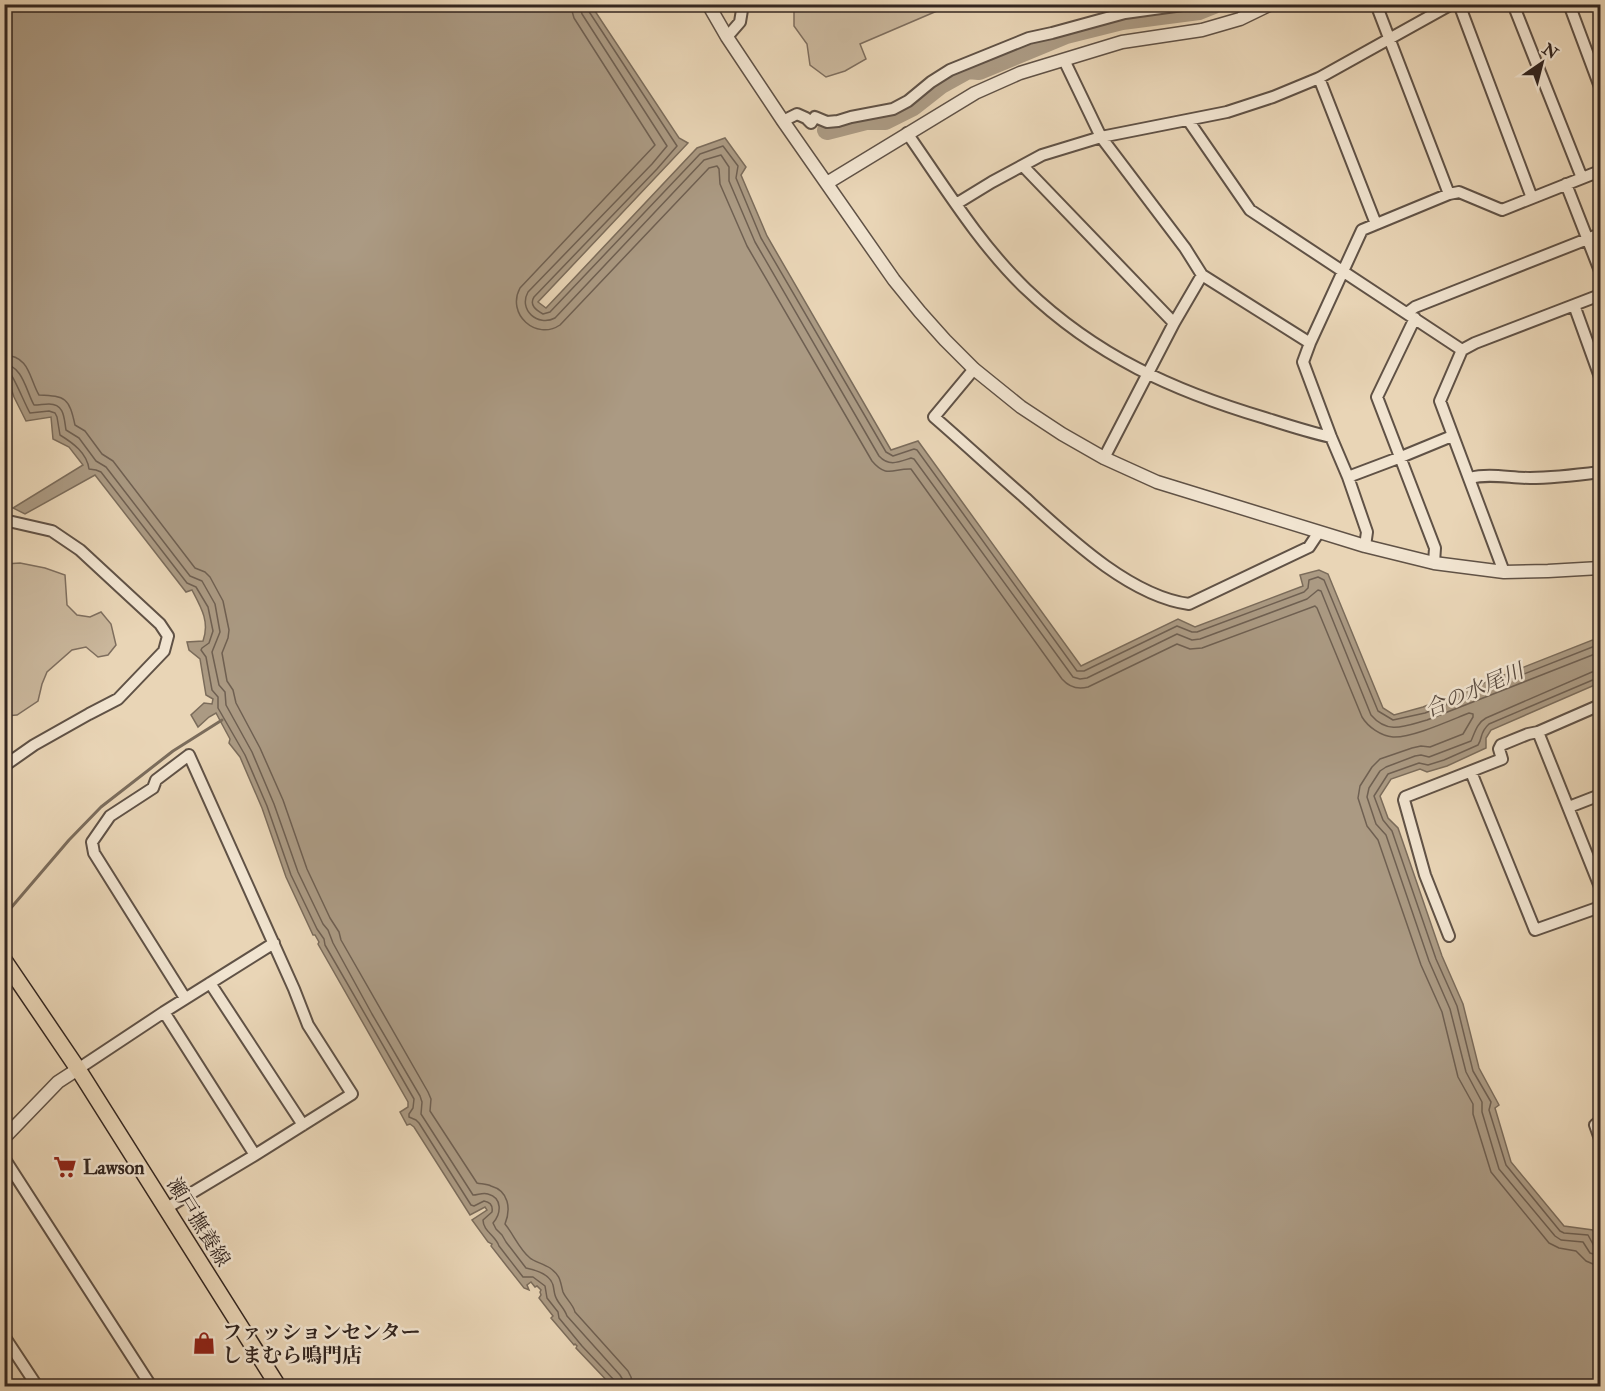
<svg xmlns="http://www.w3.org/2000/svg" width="1605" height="1391" font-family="'IM FELL Double Pica','Noto Serif JP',serif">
<rect width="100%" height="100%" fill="#e9d5b6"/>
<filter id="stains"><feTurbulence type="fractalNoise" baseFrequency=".00333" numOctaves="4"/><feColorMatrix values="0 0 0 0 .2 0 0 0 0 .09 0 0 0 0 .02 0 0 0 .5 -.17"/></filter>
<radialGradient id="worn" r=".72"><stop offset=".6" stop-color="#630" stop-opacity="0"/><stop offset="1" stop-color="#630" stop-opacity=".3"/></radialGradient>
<!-- green -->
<path fill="#cab79c" stroke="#7e6e5e" stroke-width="1.5" d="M794 5V4L951 5 860 44 866 59 845 71 826 77 810 65 807 44 794 26Z
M20 563 45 568 65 575 67 605 77 615 90 617 101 612 111 624 116 645 108 655 98 657 86 647 72 650 47 672 42 684 38 701 17 715 5 716V564Z"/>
<!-- water -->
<path fill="#ab9a83" stroke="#7b6c5b" stroke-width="1.5" d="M5 4 591 5 679 138 688 143 538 302 546 308 697 148 725 138 746 167 741 175 767 236 891 450 918 441 1081 666 1178 619 1195 627 1303 586 1300 575 1319 570 1328 574 1383 708 1394 715 1423 707 1600 637V684H1597L1491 730 1486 738V748L1447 766 1427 772 1420 769 1391 779 1380 796 1388 818 1398 828 1442 956 1463 1004 1479 1068 1499 1105 1495 1108 1511 1162 1564 1226 1593 1230 1600 1249V1386H612L576 1348 577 1346 575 1344 574 1345 551 1318 553 1316 539 1298 541 1295 540 1292 541 1290 537 1286 535 1287 531 1282 527 1285 529 1290 524 1288 491 1246 492 1244 488 1242 472 1220 487 1210 485 1207 470 1215 414 1127 410 1124 407 1125 400 1112 408 1107V1102L318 944 319 942 315 935H313L286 877 262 808 240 757 229 743 230 739 216 713 209 717 198 727 191 715 204 703 212 704 213 699 206 695 200 659 189 650 187 642 203 641C210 622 201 607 192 590L186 592 95 475 25 514 13 508 83 465 69 447 53 439 51 417 26 421 14 397 5 371Z"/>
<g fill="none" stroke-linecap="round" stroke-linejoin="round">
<!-- shore -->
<path stroke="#6f6052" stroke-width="1.5" d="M570 4 574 18 655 145 520 288C506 314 536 341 560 325L709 168 717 166 719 169 720 184 747 246 872 461C887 479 894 468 911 469L1062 679C1069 687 1077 690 1088 687L1177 644 1190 649 1202 648 1315 606 1317 608 1362 717C1368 727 1381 736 1393 737 1412 738 1451 720 1469 713L1473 714V717L1463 734 1430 747 1421 746 1412 748 1380 759 1372 767 1360 786 1358 798 1367 826 1378 840 1421 965 1442 1012 1458 1077 1473 1104V1114L1491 1172 1549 1243 1559 1248 1576 1251 1586 1261 1593 1264 1600 1265
M579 4 582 14 667 146 652 164 528 292C518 310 538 327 555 318L704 160 721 155 729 167V181L755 242 879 456C889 467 899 462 911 458L914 459 1073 677 1080 679 1087 678 1177 634 1192 640 1200 639 1307 599 1318 590 1321 591 1371 715C1388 735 1405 726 1427 720L1600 652
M587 4 588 10 677 146 657 169 534 297C529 305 536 310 543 314L550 312 700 154 723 146 738 166 736 178 761 238 886 452 893 456 914 449 917 450 1077 671H1084L1177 626 1192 632H1197L1304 592 1308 588 1309 580 1318 577 1324 580 1378 711 1393 720 1425 713 1600 644
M4 355C30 356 29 378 39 395 66 396 69 398 75 425L85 431 102 454 113 461 195 568 205 572 210 577 223 601 229 630 228 638 222 653 227 681 233 690 236 703 260 748 283 800 307 869 330 918 339 932 341 940 428 1092 431 1099 430 1111 477 1183C481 1184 487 1184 491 1186 509 1191 511 1209 505 1224 514 1235 519 1249 530 1258 533 1261 544 1264 550 1268 561 1276 560 1281 563 1292 566 1299 573 1304 575 1312L628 1371 631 1377 633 1386
M4 364C23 366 26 391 34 405 39 405 44 404 49 404 65 404 64 419 66 430L79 438 96 461 106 467 190 576 202 581 215 604 220 632 212 652 219 685 225 692 226 705 252 752 274 804 298 872 323 924 328 930 333 943 372 1014 420 1096 422 1102 421 1114 473 1195C478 1195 483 1192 488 1194 503 1198 501 1214 493 1223L496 1229 502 1235 506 1242 526 1268C536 1270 550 1274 553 1285 554 1289 554 1292 555 1295 557 1303 564 1307 567 1316L620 1375 623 1380 624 1386
M4 372C6 372 8 372 9 372 13 374 26 407 30 413L49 411 55 413 57 417 60 435C73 443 87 453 89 469L96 470 101 472 187 583 196 587 208 607 213 631 209 643 202 648 201 650 206 657 212 690 218 697V708L245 755 267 806 291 875 317 929 324 939 325 945 414 1099 413 1108 409 1114V1117L416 1120 419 1123 471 1205 474 1206 484 1201C490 1202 493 1206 492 1212L483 1220C483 1231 496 1236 499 1246L523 1277H533L545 1286 547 1298 558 1312 559 1318 582 1346 614 1380 616 1386
M1600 671 1592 672 1486 718C1477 723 1475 732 1471 741L1429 757 1421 755 1415 756 1386 767 1380 771 1369 788 1367 797 1376 824 1386 835 1429 961 1450 1009 1466 1072 1482 1102V1112L1499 1169 1555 1236 1561 1240 1583 1242 1590 1253 1600 1256
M1600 679H1595L1489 724C1479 733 1483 738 1478 745L1444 760 1428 765 1419 763 1388 774 1374 796 1383 820 1392 831 1436 959 1457 1006 1473 1071 1491 1102 1489 1110 1506 1165 1560 1231 1564 1233 1588 1235 1594 1246 1600 1248"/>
<!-- stream -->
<path stroke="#7b6c5b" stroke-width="3" d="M4 916 69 840 101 807 173 751 222 720"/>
<!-- river -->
<path stroke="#ab9a83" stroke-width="20" d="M827 130 866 120H885L913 106 941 84 968 69 979 70 1066 34 1122 20 1199 10 1214 4"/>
<!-- minor casing -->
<g stroke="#605246" stroke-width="14">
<path id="minor" d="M1376 4 1449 194
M1459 4 1532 198
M1513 4 1582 178
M1569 4 1600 87
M727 37 740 22 743 4
M1064 60 1101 137 1185 248 1202 275 1310 343
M1319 78 1376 224
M1188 120 1250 210 1462 350
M783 121 797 114 806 118 811 123 815 117 827 122 838 121 851 117 893 109 908 101 931 82 950 70 1029 38 1052 33 1125 13 1190 4
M907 133C944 186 980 245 1026 289 1096 356 1174 391 1265 418 1287 425 1308 432 1331 437
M1023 166 1174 323
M1566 184 1600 271
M956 204 992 182 1042 155 1101 137 1227 112 1273 97 1319 78 1452 4
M1574 305 1600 377
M1407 313 1415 307 1600 234
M1415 318 1377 397 1435 548 1434 563
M974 369 934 417C964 443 993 470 1023 496 1067 536 1129 596 1189 604L1309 547 1319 532
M1104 458 1174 323 1202 275
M1348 477 1401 457 1452 436
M1470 478C1489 473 1510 478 1530 478 1554 478 1577 475 1600 472
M4 520 52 531 80 550 160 624 168 636 164 651 118 699 89 714 34 745 4 766
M1365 546 1367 532 1348 477 1331 437 1303 362 1310 343 1362 230 1449 194 1459 192 1502 210 1600 171
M1504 572 1440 401 1462 350 1475 343 1600 295
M1538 732 1600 887
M1471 772 1535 930 1600 907
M1569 807 1600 795
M1449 936 1425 875 1404 800 1405 797 1502 759 1499 749 1501 745 1528 734 1538 732 1600 705
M210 983 303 1125
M164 1012 255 1155
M78 1069 164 1012 274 943
M1600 1121 1595 1125 1600 1139
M4 1158 151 1386
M165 1209 255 1155 352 1094 308 1025 294 989 189 755 156 780 153 788 110 816 92 842 94 853 185 998
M4 1336 37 1386"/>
</g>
<!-- tertiary casing -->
<g stroke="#605246" stroke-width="15">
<path id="tertiary" d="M708 4 727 37 783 121 894 280 920 312 945 340 974 369 1021 407 1062 434 1104 458 1157 482 1365 546 1434 563 1504 572 1548 571 1600 568
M827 183 975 93 1020 73 1122 42 1202 30 1240 19 1271 4
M4 1138 58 1082 78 1069"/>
</g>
<!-- primary casing -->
<g stroke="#332620" stroke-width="18">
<path id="primary" d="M4 960 78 1069 278 1386"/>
</g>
<!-- minor -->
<use href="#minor" stroke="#f1e4d0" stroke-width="10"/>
<!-- tertiary -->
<use href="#tertiary" stroke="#f1e4d0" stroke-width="12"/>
<!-- primary -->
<use href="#primary" stroke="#e9d5b6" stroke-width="15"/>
</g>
<!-- icons -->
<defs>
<g id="supermarket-bare" transform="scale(1.8)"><path d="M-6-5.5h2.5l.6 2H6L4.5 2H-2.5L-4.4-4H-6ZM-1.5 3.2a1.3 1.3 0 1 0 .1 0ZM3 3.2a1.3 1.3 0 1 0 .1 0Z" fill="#8f2418" stroke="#f1e4d0" stroke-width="2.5" paint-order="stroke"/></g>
<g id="shop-bare" transform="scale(1.8)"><path d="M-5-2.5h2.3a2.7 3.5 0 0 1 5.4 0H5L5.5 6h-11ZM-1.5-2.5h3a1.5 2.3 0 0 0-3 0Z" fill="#8f2418" stroke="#f1e4d0" stroke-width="2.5" paint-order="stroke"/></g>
</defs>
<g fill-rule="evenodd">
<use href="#supermarket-bare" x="65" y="1167"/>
<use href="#shop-bare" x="204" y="1343"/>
</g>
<g text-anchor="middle" stroke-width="5" stroke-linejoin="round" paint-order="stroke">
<!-- poi labels -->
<g font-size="20" font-weight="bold" fill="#332620" stroke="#f1e4d0" text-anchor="start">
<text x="83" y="1174">Lawson</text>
<text x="222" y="1339">ファッションセンター<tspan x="222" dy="23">しまむら鳴門店</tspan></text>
</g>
<!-- street labels -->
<g font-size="20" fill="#332620" stroke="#f1e4d0">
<text transform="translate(199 1222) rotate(58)" y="7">瀬戸撫養線</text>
</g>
<!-- water labels -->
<g font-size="21" font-style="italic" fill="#57493e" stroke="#f1e4d0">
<text transform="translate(1474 690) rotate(-23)" y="7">合の水尾川</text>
</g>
</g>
<!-- margin -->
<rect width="1605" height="1391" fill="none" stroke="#e9d5b6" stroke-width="24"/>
<rect x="6" y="6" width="1593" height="1379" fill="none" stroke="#332620" stroke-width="3"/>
<rect x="12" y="12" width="1581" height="1367" fill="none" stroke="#332620" stroke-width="1.5"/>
<!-- north arrow -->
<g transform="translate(1542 63) rotate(35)" stroke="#f1e4d0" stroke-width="4.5" paint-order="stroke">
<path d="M0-4.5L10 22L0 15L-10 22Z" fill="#332620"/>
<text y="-9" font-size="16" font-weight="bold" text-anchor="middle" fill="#332620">N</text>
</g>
<rect width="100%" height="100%" filter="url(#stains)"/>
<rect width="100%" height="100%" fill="url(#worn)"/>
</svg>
